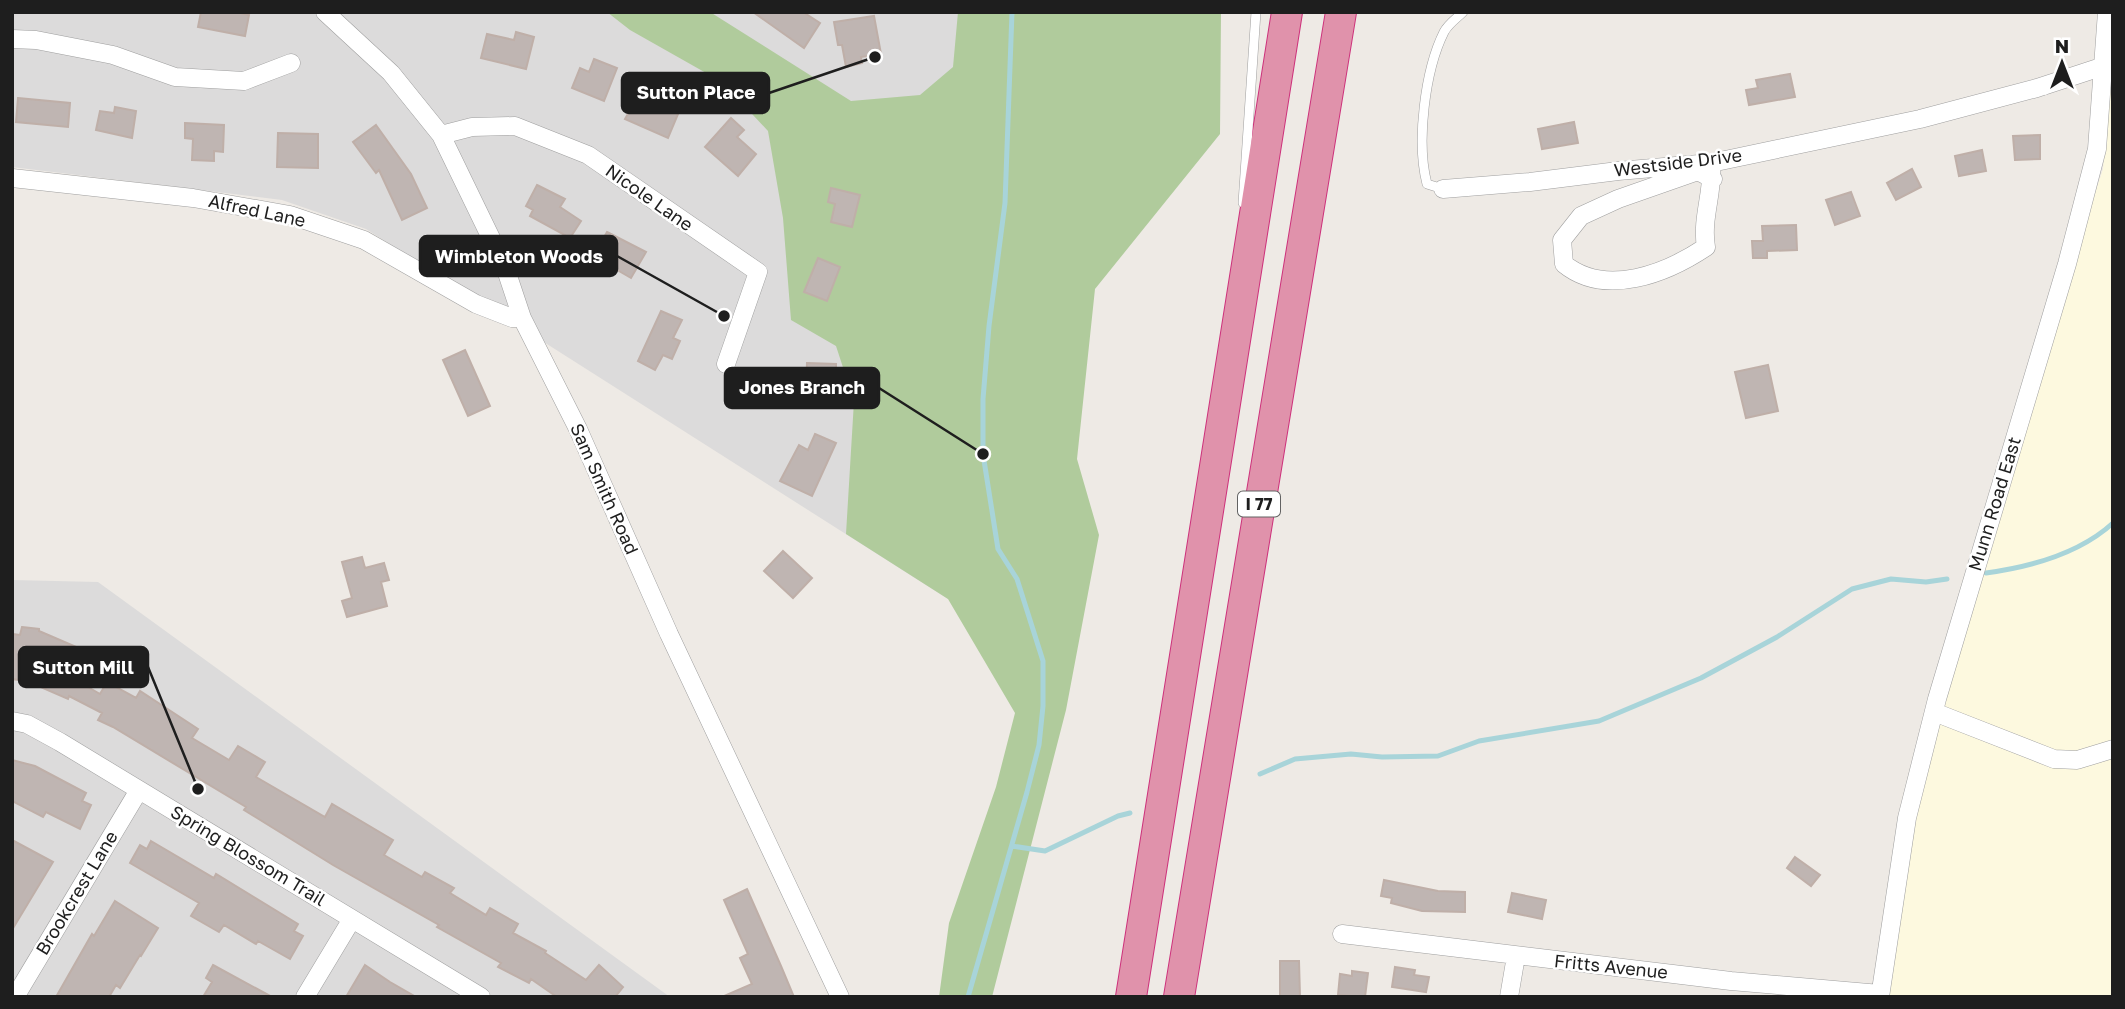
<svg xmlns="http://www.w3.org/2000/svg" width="2125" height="1009" font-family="'Golos Text',sans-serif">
<rect width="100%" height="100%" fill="#eeeae5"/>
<!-- residential -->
<path fill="#dcdbdb" d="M12 12H975L948 599 366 229 282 200 12 167Z
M12 580 98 582 670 997H12Z"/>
<!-- education -->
<path fill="#fdf9df" d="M2113 41V997H1883L1910 819 2071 266 2103 169Z"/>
<!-- forest -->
<path fill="#b0cb9c" d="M607 12H710L851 101 920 95 953 67 958 12H1221L1220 134 1095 289 1077 459 1099 535 1066 710 992 997H939L949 923 996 787 1015 713 948 599 846 534 854 401 836 346 791 320 783 218 768 131 722 82 630 30Z"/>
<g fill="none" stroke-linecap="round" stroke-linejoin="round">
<!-- stream -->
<path stroke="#a8d4d9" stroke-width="5" d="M1986 573C2030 567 2079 554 2113 523
M1260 774 1295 759 1351 754 1382 757 1438 756 1479 741 1599 721 1701 678 1777 637 1852 589 1891 579 1926 582 1947 579
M1012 846 1045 851 1118 816 1130 813
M968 997 1027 792 1039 745 1043 706V661L1017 579 998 549 983 454V399L989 326 1005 203 1012 12"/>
</g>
<!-- building -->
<path fill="#bfb5b2" stroke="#bfafa8" stroke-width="2" d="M201 12H236L249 15 245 36 198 27Z
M753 12H803L820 23 804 48Z
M874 16 881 54 861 57 862 63 846 67 842 45H838L834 22Z
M516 32 534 37 526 69 481 58 487 34 514 40Z
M594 59 617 68 604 101 572 88 580 68 589 72Z
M1790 74 1795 97 1749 105 1746 90 1758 88 1756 80Z
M638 96 678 114 668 138 625 119Z
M18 98 70 103 68 127 16 122Z
M115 107 136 111 132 138 96 130 100 111 114 113Z
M731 118 744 130 737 137 756 154 738 176 705 147Z
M1574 122 1578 143 1542 149 1538 129Z
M185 123 224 125 223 152 214 151V161L192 160 193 139 185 138Z
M376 125 411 174 427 208 402 220 379 170 376 173 353 142Z
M278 133 318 134V168L277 167Z
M2040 135V159L2015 160 2013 136Z
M1982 150 1986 171 1959 176 1955 156Z
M1912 169 1921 187 1896 200 1887 183Z
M537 185 565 199 560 207 581 221 570 238 530 216 533 210 526 206Z
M831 188 860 195 852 227 831 222 835 204 828 202Z
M1851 192 1860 216 1835 225 1826 200Z
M1796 225 1797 250 1767 251V258H1753L1752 241H1763L1762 226Z
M607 232 646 252 631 278 593 256Z
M818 258 840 267 827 301 804 292Z
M661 311 682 320 673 338 680 341 672 359 663 355 655 370 638 361Z
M465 350 490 406 468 416 443 360Z
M807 363 836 364V408H813L814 386H806Z
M1768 365 1778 411 1746 418 1735 372Z
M815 434 836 443 812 496 780 481 799 445 808 450Z
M783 551 812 578 793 598 764 571Z
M362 557 365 568 384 563 389 580 381 582 387 606 347 617 342 601 352 598 342 562Z
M22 627 39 629V631L88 652 76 680 100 694 107 682 136 698 140 691 198 729 192 738 229 760 238 746 265 762 256 777 325 817 332 804 393 840 384 855 422 877 425 872 454 888 450 893 486 915 490 908 518 924 513 933 546 951 545 953 586 980 599 965 623 987 615 997H557L531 979 529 983 498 967 501 963 437 927 439 925 333 865 244 810 246 807 113 727 98 720 102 713 69 696 68 699 27 681 12 679V634L20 635Z
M12 760 35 766 86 793 82 801 91 805 80 829 46 812 43 817 12 801Z
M12 840 53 862 12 930Z
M151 841 214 878 216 874 298 924 294 931 303 936 290 959 258 941 256 944 224 925 219 932 191 916 199 903 130 863 140 845 147 849Z
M1795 857 1820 875 1811 886 1787 868Z
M1384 880 1438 891 1465 892V912L1422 911 1391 903 1392 898 1381 896Z
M747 889 781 966 794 997H722L752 984 740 958 748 954 724 900Z
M1512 893 1546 900 1542 919 1508 912Z
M115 901 158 928 141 956 140 955 120 988 116 985 109 997H56L92 934 94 936Z
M1280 961H1299L1300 997H1280Z
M213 965 272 997H203L212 982 206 978Z
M365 965 390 982 416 997H346Z
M1395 967 1415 970 1414 975 1429 977 1426 992 1392 987Z
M1352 971 1368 973 1365 997 1338 995 1340 974 1352 976Z"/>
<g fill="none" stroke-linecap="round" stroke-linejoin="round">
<!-- lane casing -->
<g stroke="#9f9f9f" stroke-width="10">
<path id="lane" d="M1443 189 1427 184C1416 142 1425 70 1444 32 1448 24 1457 18 1463 12
M1243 203 1256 12"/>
</g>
<!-- street casing -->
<g stroke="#9f9f9f" stroke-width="19">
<path id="street" d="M325 12 391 73 441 135 505 267 522 318 578 429 669 634 840 997
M12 39 36 40 113 55 175 77 244 81 291 63
M441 135 472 127 515 126 588 155 758 272 726 364
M1711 163C1714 191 1701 218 1706 247 1667 273 1606 298 1564 264L1562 240 1581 216 1618 199 1698 171 1713 179
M12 178 193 198 290 215 364 240 476 304 512 318H522
M1443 189 1530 182 1618 171 1711 163 1920 119 2037 88 2104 66
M1934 712 2054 759 2077 760 2113 749
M12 721 27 724 60 742 481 997
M1342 934 1731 981 1880 994
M15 997 139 790
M305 997 352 919
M1509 997 1516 956
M1880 997 1907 818 1937 699 2067 264 2097 149 2107 12"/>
</g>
<!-- highway casing -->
<g stroke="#cd317b" stroke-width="32">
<path id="highway" d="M1131 997 1287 12
M1179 997 1341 12"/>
</g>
<!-- lane -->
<use href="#lane" stroke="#fff" stroke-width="9"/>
<!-- street -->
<use href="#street" stroke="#fff" stroke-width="18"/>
<!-- highway -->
<use href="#highway" stroke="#e092ab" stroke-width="30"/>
</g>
<g text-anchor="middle" stroke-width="5" stroke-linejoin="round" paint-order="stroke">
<!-- shield labels -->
<rect fill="#fff" stroke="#626262" stroke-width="2" x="1238" y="491.5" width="42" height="25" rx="5"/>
<g font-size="16" font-weight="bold" fill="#1e1e1e">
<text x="1259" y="510">I 77</text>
</g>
<!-- street labels -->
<g font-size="18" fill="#1e1e1e" stroke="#fff">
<text transform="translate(1678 163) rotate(-7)" y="6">Westside Drive</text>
<text transform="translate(649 198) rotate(35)" y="6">Nicole Lane</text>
<text transform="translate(257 211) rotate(12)" y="6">Alfred Lane</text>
<text transform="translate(604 489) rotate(66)" y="6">Sam Smith Road</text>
<text transform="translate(1995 504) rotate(-73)" y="6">Munn Road East</text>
<text transform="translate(248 856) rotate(31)" y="6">Spring Blossom Trail</text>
<text transform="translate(77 893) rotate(-59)" y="6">Brookcrest Lane</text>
<text transform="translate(1611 967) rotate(6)" y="6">Fritts Avenue</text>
</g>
</g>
<!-- callouts -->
<path fill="none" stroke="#1e1e1e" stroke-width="2.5" d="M875 57L769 93M724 316L617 256M983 454L879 388M198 789L148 667"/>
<g fill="#1e1e1e" stroke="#fff" stroke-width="2.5">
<circle cx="875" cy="57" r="7"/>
<circle cx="724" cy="316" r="7"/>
<circle cx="983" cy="454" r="7"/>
<circle cx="198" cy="789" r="7"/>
</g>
<g fill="#1e1e1e" stroke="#1e1e1e" stroke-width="2.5">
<rect x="622" y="73" width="147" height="40" rx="7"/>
<rect x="420" y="236" width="197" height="40" rx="7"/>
<rect x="725" y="368" width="154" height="40" rx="7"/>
<rect x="19" y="647" width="129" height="40" rx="7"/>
</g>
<g font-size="19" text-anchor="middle" font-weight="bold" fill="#fff">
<text x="696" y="99">Sutton Place</text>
<text x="519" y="263">Wimbleton Woods</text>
<text x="802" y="394">Jones Branch</text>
<text x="83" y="674">Sutton Mill</text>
</g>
<!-- border -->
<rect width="2125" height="1009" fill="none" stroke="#1e1e1e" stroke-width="28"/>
<!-- north arrow -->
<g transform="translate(2062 63)" stroke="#ffffff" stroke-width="5" paint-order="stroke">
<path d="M0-5L12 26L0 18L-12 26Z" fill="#1e1e1e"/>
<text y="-10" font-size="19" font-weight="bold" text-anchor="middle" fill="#1e1e1e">N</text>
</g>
</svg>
